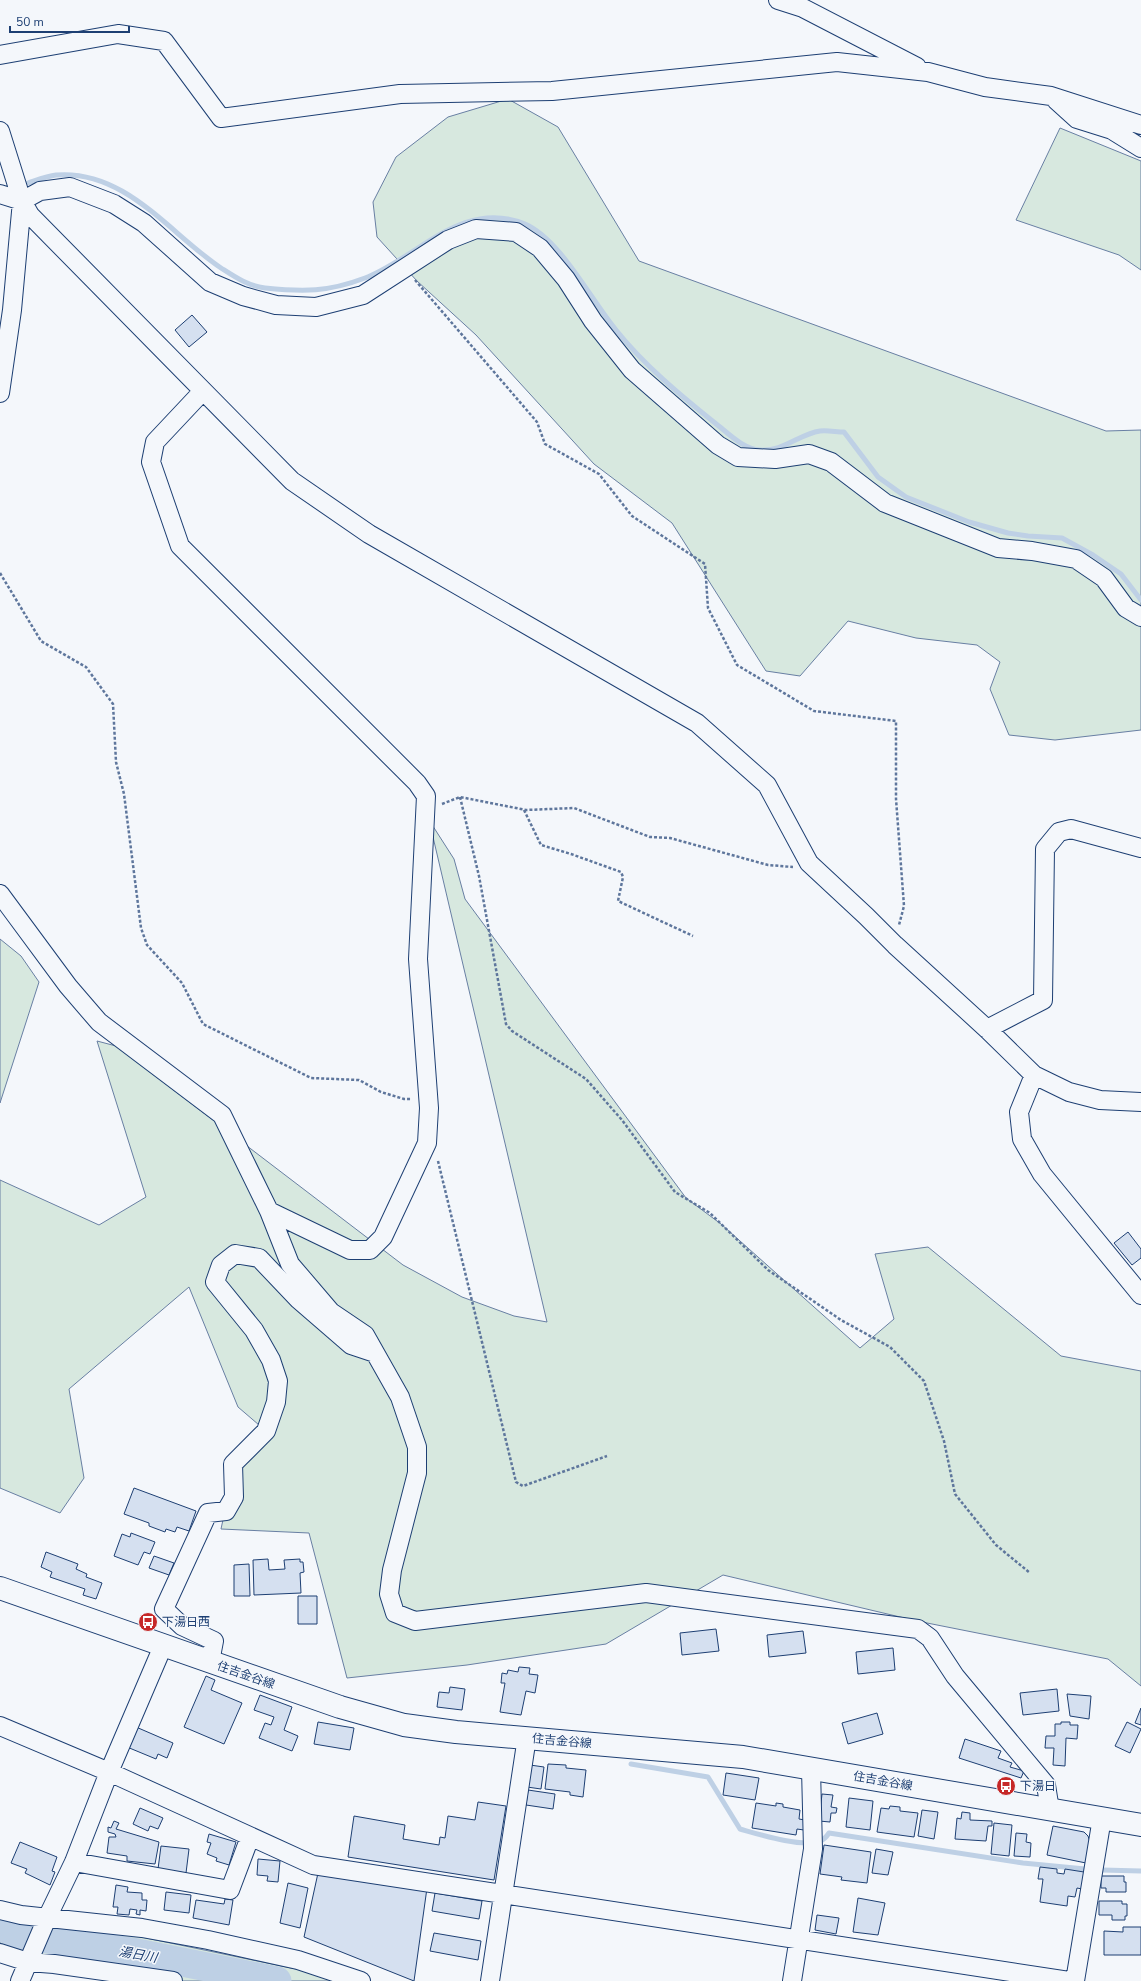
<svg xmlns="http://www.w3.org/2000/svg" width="1141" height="1981" font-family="'Nunito Sans','Noto Sans JP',sans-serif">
<rect width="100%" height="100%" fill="#f4f7fb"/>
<!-- green -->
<path fill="#d7e8df" stroke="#687fa3" d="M508 99 558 127 639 261 1106 431 1141 430V730L1055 740 1009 735 990 689 1000 662 977 645 916 638 848 621 800 676 766 671 672 523 594 464 476 335 417 281 377 237 373 202 396 157 448 117Z
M1060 128 1141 161V270L1119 255 1016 220Z
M429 820 454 859 465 899 686 1198 721 1224 860 1348 894 1319 875 1254 928 1247 1061 1356 1141 1371V1686L1108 1659 917 1621 723 1575 606 1644 467 1665 347 1678 309 1533 221 1529 233 1474 266 1431 238 1407 189 1287 69 1389 84 1478 60 1513 0 1488V1180L99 1225 146 1197 97 1041 116 1046 403 1265 462 1297 514 1316 547 1322Z
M0 939 21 956 39 982 0 1103Z
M0 1921 8 1924 127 1934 320 1974 341 1981H174L12 1948 0 1943Z"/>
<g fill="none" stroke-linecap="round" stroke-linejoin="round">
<!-- stream -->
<path stroke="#bed0e5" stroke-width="5" d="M28 183C37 180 47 176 56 175 125 169 170 234 221 268 235 277 248 286 265 288 304 292 328 292 365 278 418 258 462 198 525 224 560 239 591 300 616 330 644 365 680 395 715 423 728 433 743 449 760 450 783 452 799 434 820 431 827 430 837 432 844 432L878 477 906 497 969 522 1008 533 1028 536 1062 538 1093 555 1121 574 1141 600
M631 1764 708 1777 740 1829C758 1834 802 1848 820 1841 823 1840 827 1836 829 1833L1023 1863 1085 1869
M1102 1870 1141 1871"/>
<!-- river -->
<path stroke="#bed0e5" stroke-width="29" d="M0 1926 20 1935 132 1952 277 1981"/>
</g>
<!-- building -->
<path fill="#d5e0f0" stroke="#1d3f73" d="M192 315 207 332 189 347 175 330Z
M1128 1232 1141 1249V1258L1132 1265 1114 1243Z
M134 1488 196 1511 189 1531 177 1527 175 1532 166 1529 165 1532 149 1526V1523L124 1514Z
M131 1533 155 1542 150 1554 144 1552 138 1565 114 1556 122 1534 130 1537Z
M46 1552 78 1564 76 1569 87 1574 86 1577 102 1583 96 1599 83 1595 85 1589 50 1577 52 1572 41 1567Z
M154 1556 174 1563 169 1575 149 1568Z
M268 1559 269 1570 285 1569 284 1560 300 1559V1562H303L304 1572 300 1573 301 1593 254 1595 253 1560Z
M249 1564 250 1596H234V1565Z
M298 1596H317V1624H298Z
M716 1629 719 1651 682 1655 680 1633Z
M803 1631 806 1653 769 1657 767 1635Z
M893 1648 895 1670 858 1674 856 1652Z
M519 1667 530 1668 529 1674 538 1675 535 1693 526 1691 521 1715 500 1712 505 1683H501L502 1673 507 1674 508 1670 518 1672Z
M206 1676 215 1680 211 1690 242 1703 224 1744 184 1727Z
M450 1687 465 1689 462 1710 437 1707 439 1692 449 1693Z
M1057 1689 1059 1711 1023 1715 1020 1693Z
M1067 1694 1091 1696 1089 1719 1070 1716Z
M260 1695 292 1707 284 1730 298 1736 292 1751 259 1738 265 1723 271 1725 274 1717 254 1710Z
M1141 1708V1725L1135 1723Z
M877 1713 883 1734 848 1744 842 1723Z
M318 1722 354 1728 350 1750 314 1744Z
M1061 1722H1070V1725H1078L1077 1739 1066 1738 1065 1766 1053 1765 1054 1748H1045L1046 1736H1055V1724H1061Z
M1127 1722 1141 1729 1130 1753 1115 1746Z
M136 1727 173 1743 167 1758 158 1754 156 1759 127 1747Z
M965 1739 1001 1751 998 1758 1012 1763 1010 1767 1024 1771 1021 1778 959 1758Z
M548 1764 566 1765V1768L586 1770 583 1797 570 1795V1792L545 1789Z
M530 1765 544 1767 541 1789 527 1787Z
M726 1773 759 1778 755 1800 723 1795Z
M528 1790 555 1794 553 1809 526 1805Z
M822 1794 833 1795 831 1807 837 1808 836 1813H831L830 1822 819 1821Z
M849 1798 873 1801 870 1830 846 1827Z
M478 1802 506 1806 494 1880 348 1857 354 1816 405 1825 403 1839 439 1845 440 1837 445 1838 448 1816 475 1820Z
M756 1803 776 1806V1803L783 1804V1807L800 1810 799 1819 805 1820 804 1830 797 1829 796 1835 752 1828Z
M890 1806 900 1807V1811L918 1813 914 1837 877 1832 881 1808 889 1809Z
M140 1808 163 1818 158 1829 150 1826 148 1831 133 1824Z
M922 1810 938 1812 934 1839 918 1836Z
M962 1812 970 1813V1820L992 1821V1826H988L986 1841 955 1839 957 1818 961 1819Z
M114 1821 119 1823 116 1829 159 1842 155 1864 127 1861V1856L107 1853 109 1837H116L115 1834 108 1832V1827L111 1828Z
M994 1823 1012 1825 1009 1856 991 1854Z
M1053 1826 1084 1832 1088 1836 1090 1842 1086 1863 1047 1855Z
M1016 1833 1027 1834 1026 1842 1031 1843 1030 1857 1014 1856Z
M209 1834 236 1842 229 1865 216 1861 217 1858 207 1854 211 1843 207 1842Z
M20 1842 57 1857 52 1871 55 1872 50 1885 25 1873 27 1869 11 1863Z
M824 1845 871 1852 867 1883 841 1880 842 1877 820 1874Z
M161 1846 189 1849 186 1873 158 1869Z
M876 1849 893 1852 888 1875 872 1873Z
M258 1859 280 1861 278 1882 267 1881 268 1876 257 1875Z
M1040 1867 1057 1869V1873L1064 1874 1065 1869 1084 1872 1082 1889 1077 1888 1075 1897 1068 1896 1067 1906 1040 1902 1043 1879H1038Z
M318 1873 427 1888 414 1981 304 1937Z
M1101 1876H1124V1882H1126V1892H1106V1888H1101Z
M288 1883 308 1888 300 1928 280 1923Z
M116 1885 128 1887 127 1892 142 1893V1900H147L146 1911 140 1910V1915L136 1914 137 1910 130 1909 129 1915 117 1914 118 1907H113Z
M166 1892 191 1895 189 1913 164 1910Z
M435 1893 482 1901 479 1919 432 1911Z
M858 1898 885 1903 878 1935 853 1932Z
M225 1899 233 1900 229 1925 193 1918 196 1900 224 1904Z
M1099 1901H1122V1904H1127V1916H1125V1920H1112V1915H1099Z
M817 1915 839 1918 836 1934 815 1930Z
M1123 1927H1141V1955H1104V1931L1123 1932Z
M434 1933 481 1941 478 1960 430 1951Z"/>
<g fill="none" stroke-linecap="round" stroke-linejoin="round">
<!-- minor casing -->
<g stroke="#1d3f73" stroke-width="20">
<path id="minor" d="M778 0 803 8 917 67
M0 55 118 34 164 41 221 118 400 94 552 91 837 62 928 72 985 87 1051 96 1141 125
M1056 100 1077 119 1112 130 1141 148
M0 131 22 201 30 215 292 481 369 534 697 723 767 785 809 863 866 916 895 945 987 1029 1034 1075 1069 1092 1100 1100 1141 1102
M0 194 22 201 40 191 70 187 114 204 144 223 210 282 243 296 276 305 316 307 363 295 448 240 476 229 516 232 540 248 566 279 593 321 632 370 718 445 738 457 775 459 809 454 831 462 885 503 998 548 1032 551 1076 559 1104 578 1126 608 1141 617
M202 392 155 442 151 462 180 546 417 783 426 796 418 959 429 1108 427 1143 383 1237 370 1250H350L269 1211
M0 393 12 310 22 201
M0 894 68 986 99 1022 222 1115 269 1211 290 1264 331 1312 365 1335 400 1397 417 1447V1473L392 1570 389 1594 395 1613 415 1621 646 1593 918 1629 930 1638 955 1676 1046 1785 1050 1810
M987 1029 1043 1000 1045 849 1059 832 1071 829 1141 848
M1034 1075 1019 1112 1022 1139 1042 1174 1141 1295
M210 1662 214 1641 182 1626 164 1609 208 1513 226 1511 234 1497 233 1464 266 1431 276 1402 278 1381 271 1360 254 1330 215 1282 221 1265 235 1254 259 1258 299 1300 351 1345 375 1353
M0 1726 109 1772 313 1865 1069 1981
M74 1862 230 1890 250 1837
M0 1910 21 1915 142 1928 208 1940 298 1960 361 1981
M0 1953 28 1962 54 1964 173 1981
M20 1981 47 1918 74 1862 109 1772 163 1646
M490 1981 527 1737
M792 1981 813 1849 811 1769
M1075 1981 1102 1818"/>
</g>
<!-- major casing -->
<g stroke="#1d3f73" stroke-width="24">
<path id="major" d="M0 1588 340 1707 404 1725 456 1732 743 1757 1141 1825"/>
</g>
<!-- path -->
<path stroke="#5e769c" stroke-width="2.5" stroke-dasharray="3 2" stroke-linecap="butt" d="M415 280 537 422 545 444 599 474 632 516 705 564 708 608 737 665 814 711 896 721V799L904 906 899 925
M0 573 41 641 86 667 113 704 116 762 124 794 141 928 147 945 182 983 203 1024 311 1078 359 1080 381 1092 404 1099H412
M460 797 479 876 506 1024 512 1031 586 1079 622 1120 675 1192 710 1213 768 1270 841 1320 890 1347 924 1381 944 1441 955 1494 996 1545 1030 1573
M442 804 460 797 526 810 574 808 650 837 670 838 768 865 793 867
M524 810 541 845 571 854 621 872 623 877 618 901 693 936
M438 1161 516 1482 523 1486 607 1456"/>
<!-- minor -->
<use href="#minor" stroke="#f4f7fb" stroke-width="18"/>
<!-- major -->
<use href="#major" stroke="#f4f7fb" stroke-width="22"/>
</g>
<!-- icons -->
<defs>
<g id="bus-disc" transform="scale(1)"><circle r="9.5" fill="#c62828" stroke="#f4f7fb"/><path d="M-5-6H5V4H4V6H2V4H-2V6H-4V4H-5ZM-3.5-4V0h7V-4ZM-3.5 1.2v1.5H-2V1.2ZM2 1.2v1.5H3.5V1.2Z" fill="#fff"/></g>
</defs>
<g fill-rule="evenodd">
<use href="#bus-disc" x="148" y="1622"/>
<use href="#bus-disc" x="1006" y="1786"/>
</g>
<g text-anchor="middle" stroke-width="3" stroke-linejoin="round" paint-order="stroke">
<!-- poi labels -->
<g font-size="12" fill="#1d3f73" stroke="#f4f7fb" text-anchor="start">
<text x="162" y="1626">下湯日西</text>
<text x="1020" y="1790">下湯日</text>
</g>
<!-- street labels -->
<g font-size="12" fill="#1d3f73" stroke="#f4f7fb">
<text transform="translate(246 1675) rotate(19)" y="4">住吉金谷線</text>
<text transform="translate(562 1741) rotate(5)" y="4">住吉金谷線</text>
<text transform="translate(883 1781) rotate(10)" y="4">住吉金谷線</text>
</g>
<!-- water labels -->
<g font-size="13" font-style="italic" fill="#1d3f73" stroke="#f4f7fb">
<text transform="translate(138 1954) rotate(10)" y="5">湯日川</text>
</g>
</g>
<!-- scale -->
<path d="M10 26v6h119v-6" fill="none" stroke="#1d3f73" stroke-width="2"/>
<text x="16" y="26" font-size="12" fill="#1d3f73" stroke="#f4f7fb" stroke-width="3" paint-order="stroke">50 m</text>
</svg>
